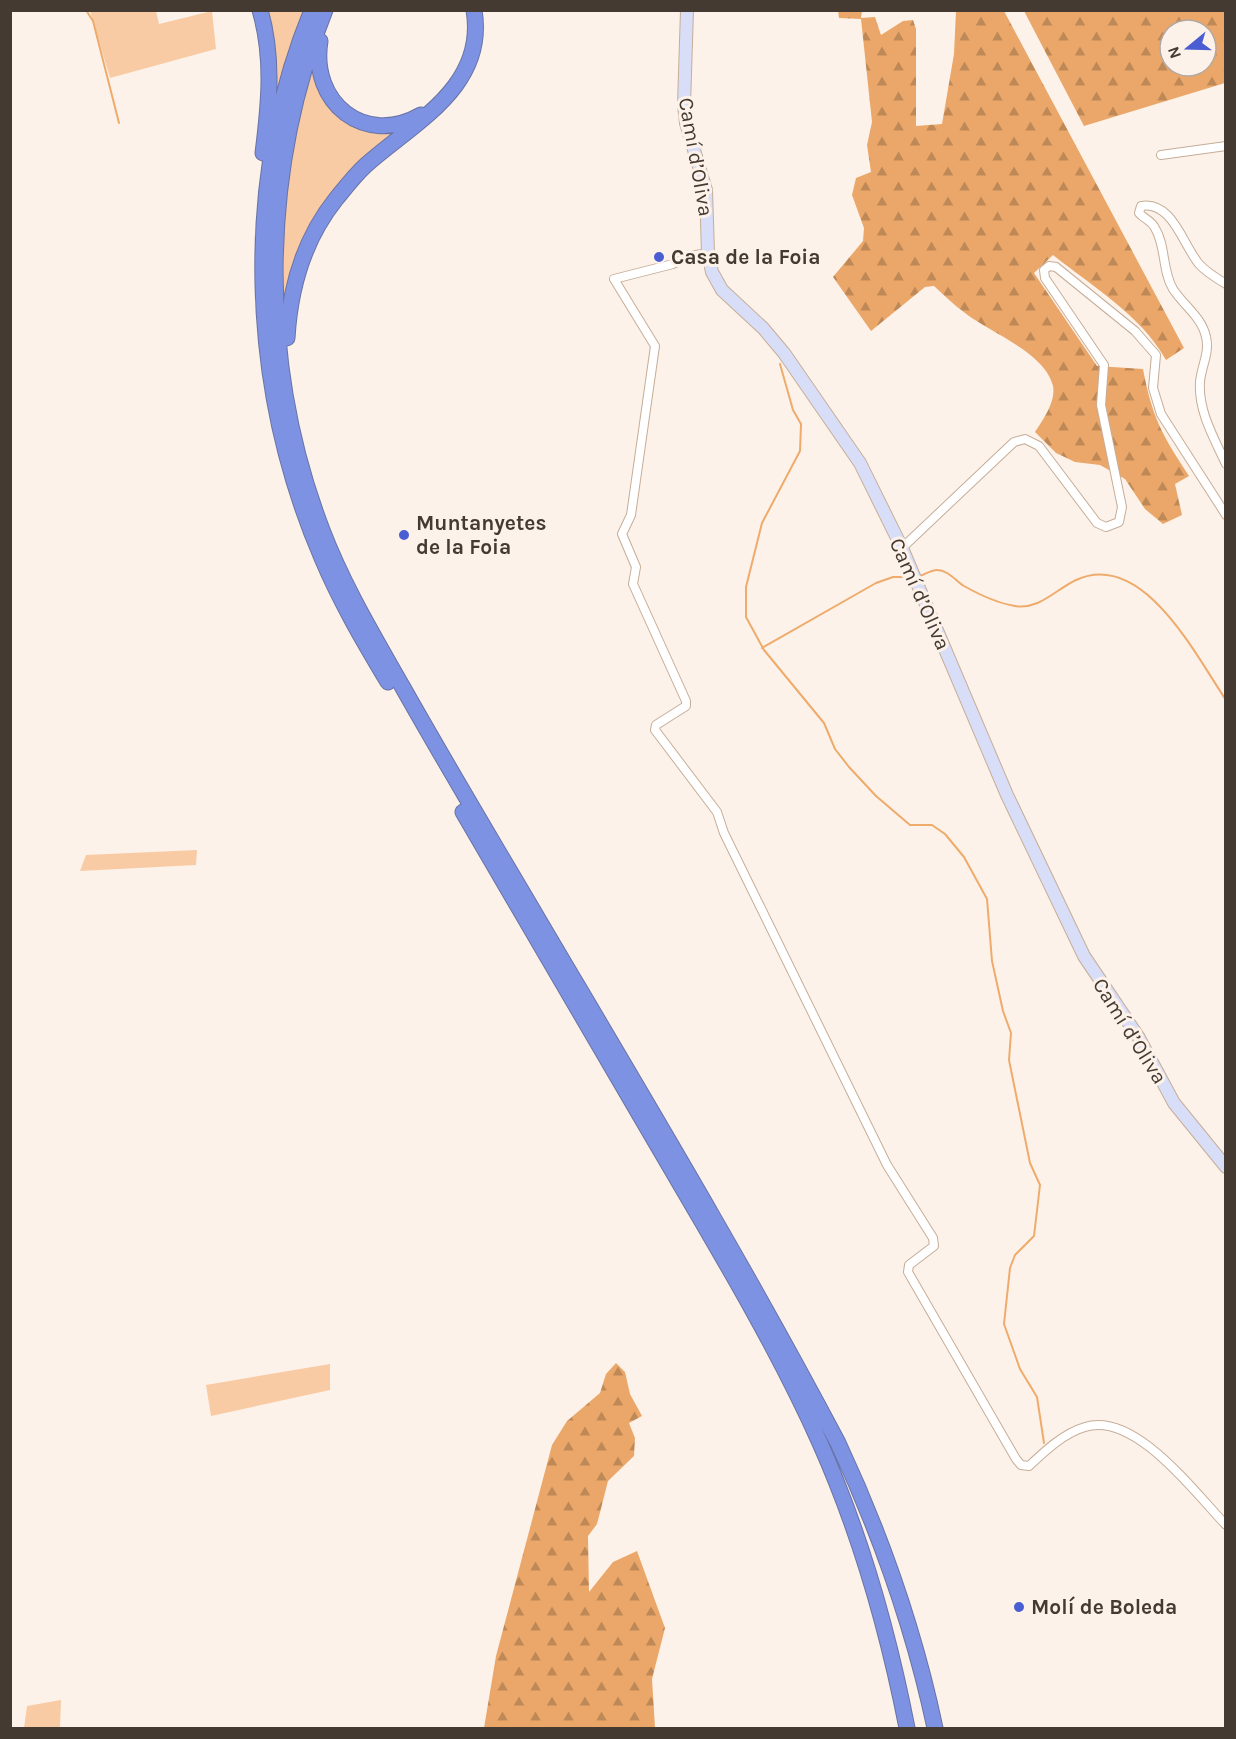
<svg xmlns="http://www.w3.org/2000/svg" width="1236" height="1739" font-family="Karla,sans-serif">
<defs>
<pattern id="forest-firs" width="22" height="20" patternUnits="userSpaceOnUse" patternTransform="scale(1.5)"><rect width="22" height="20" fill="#eaa769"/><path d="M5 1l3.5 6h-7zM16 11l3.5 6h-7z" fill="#bf8957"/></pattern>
</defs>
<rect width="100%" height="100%" fill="#fdf2e9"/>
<!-- grass -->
<path fill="#f8cba4" d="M90 11H156L159 24 212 11 216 49 110 78Z
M264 11H304L272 112Z
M313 61 332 107 402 129 315 221 282 331 285 195 292 151Z
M197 850 196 865 80 871 86 855Z
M330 1364V1390L211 1416 206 1385Z
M61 1700 60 1728H24L27 1706Z"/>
<!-- forest -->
<path fill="url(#forest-firs)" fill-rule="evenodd" d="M838 11H862L861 18 875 17 881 35 903 21 913 20 916 29V126L942 124 954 54 956 11H1004L1184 348 1166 360C1141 315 1093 287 1053 255L1034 273 1097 366 1143 369C1152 417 1162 435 1189 476L1175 484 1182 515 1163 524 1145 509 1125 479 1100 465 1075 462 1056 453 1035 432C1043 420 1056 401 1053 386 1045 352 990 333 965 313 954 305 944 295 934 286L925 287 871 331 833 277 863 241 864 228 852 195 856 178 871 172 867 145 872 122 861 19 839 18Z
M1024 11H1225V83L1084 126ZM1170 30H1206V66H1170Z
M616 1363 625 1372 630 1394 642 1416 629 1423 635 1438 634 1456 608 1481 597 1524 588 1536 589 1592 613 1562 637 1551 665 1628 652 1679 655 1728H484L496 1656 552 1445 567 1421 600 1393 606 1374Z"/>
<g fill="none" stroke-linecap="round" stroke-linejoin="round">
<!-- stream -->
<path stroke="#eeab6c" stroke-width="2" d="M66 10H74
M86 10 93 21 119 123
M780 364 793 410 801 424 800 451 762 523 746 587V617L764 650 824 723 835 749 849 767 876 796 910 825H932L945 834 964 857 987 899 992 961 1003 1011 1011 1033 1009 1060 1030 1163 1040 1185 1034 1236 1015 1255 1010 1268 1004 1324 1020 1369 1037 1397 1044 1443
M920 576C925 574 932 570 937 570 948 570 956 581 964 586 980 595 996 603 1015 606 1039 610 1055 590 1076 580 1143 549 1196 656 1226 700
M762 648 876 583 893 577H909"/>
<!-- street casing -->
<g stroke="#c6ad98" stroke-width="10">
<path id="street" d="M1161 155 1226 146
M708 253 690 256 673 264 614 279 655 346 631 515 622 534 636 567 633 584 686 701V706L656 725 655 730 717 812 724 833 887 1165 933 1238 934 1246 909 1265 908 1272 1016 1459 1021 1465 1029 1466C1045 1451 1064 1433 1085 1427 1135 1411 1195 1493 1226 1525
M1226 284C1216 278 1206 272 1199 264 1183 245 1172 200 1141 206L1139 213C1144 219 1151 220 1155 228 1166 246 1162 271 1173 289 1183 305 1202 317 1206 337 1210 353 1201 367 1200 382 1198 411 1214 438 1226 464
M902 548 1014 442 1025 439 1039 446 1097 523 1106 527 1119 522 1122 507 1101 405 1104 365 1045 278 1044 270 1049 266 1056 267 1135 331 1156 355 1153 388 1161 414 1226 515"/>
</g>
<!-- secondary casing -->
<g stroke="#c6ad98" stroke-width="14">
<path id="secondary" d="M687 10 684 105 686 123 706 190 708 253 712 272 722 290 763 328 784 353 860 463 902 548 1007 795 1084 956 1139 1038 1174 1103 1226 1167"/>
</g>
<!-- highway casing -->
<g stroke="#6973a5" stroke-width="17">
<path id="highway" d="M260 10C274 58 269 105 263 153
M312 10C241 183 249 388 322 558 340 601 364 642 388 682
M325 10C259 174 259 366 322 530 343 585 373 635 402 686 446 764 492 841 538 919 640 1092 744 1265 838 1443 881 1535 914 1629 935 1728
M320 41C310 103 365 147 421 115
M287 338C290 287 304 239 336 199 345 188 355 175 366 165 414 122 487 87 474 10
M463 812C527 921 591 1031 655 1141 711 1237 775 1342 820 1443 861 1535 888 1631 907 1728"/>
</g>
<!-- street -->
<use href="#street" stroke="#fff" stroke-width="8"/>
<!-- secondary -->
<use href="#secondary" stroke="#d8def7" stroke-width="12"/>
<!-- highway -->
<use href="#highway" stroke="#7d92e3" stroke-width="15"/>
</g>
<!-- markers -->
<g fill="#4b5dd2" stroke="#fdf2e9" stroke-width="2">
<circle cx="659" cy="257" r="6"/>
<circle cx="404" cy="535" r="6"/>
<circle cx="1019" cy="1607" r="6"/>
</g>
<g text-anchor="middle" stroke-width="6" stroke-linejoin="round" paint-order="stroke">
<!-- street labels -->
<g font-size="21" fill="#453a32" stroke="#fdf2e9">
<text transform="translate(696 157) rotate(80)" y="7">Camí d’Oliva</text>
<text transform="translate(920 594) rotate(66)" y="7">Camí d’Oliva</text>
<text transform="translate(1130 1031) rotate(58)" y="7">Camí d’Oliva</text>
</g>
<!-- poi labels -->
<g font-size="21" font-weight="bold" fill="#453a32" stroke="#fdf2e9" text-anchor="start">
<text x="671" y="264">Casa de la Foia</text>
<text x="416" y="530">Muntanyetes<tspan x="416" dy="24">de la Foia</tspan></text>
<text x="1031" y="1614">Molí de Boleda</text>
</g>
</g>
<!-- border -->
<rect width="1236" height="1739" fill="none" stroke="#453a32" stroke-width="24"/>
<!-- north arrow -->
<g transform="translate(1188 48) rotate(251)"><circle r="28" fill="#fdf2e9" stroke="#b3a8a0" stroke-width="1.5"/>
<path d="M0-4.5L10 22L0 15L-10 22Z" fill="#4b5dd2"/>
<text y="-9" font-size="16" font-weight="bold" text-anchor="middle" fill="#453a32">N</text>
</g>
</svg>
